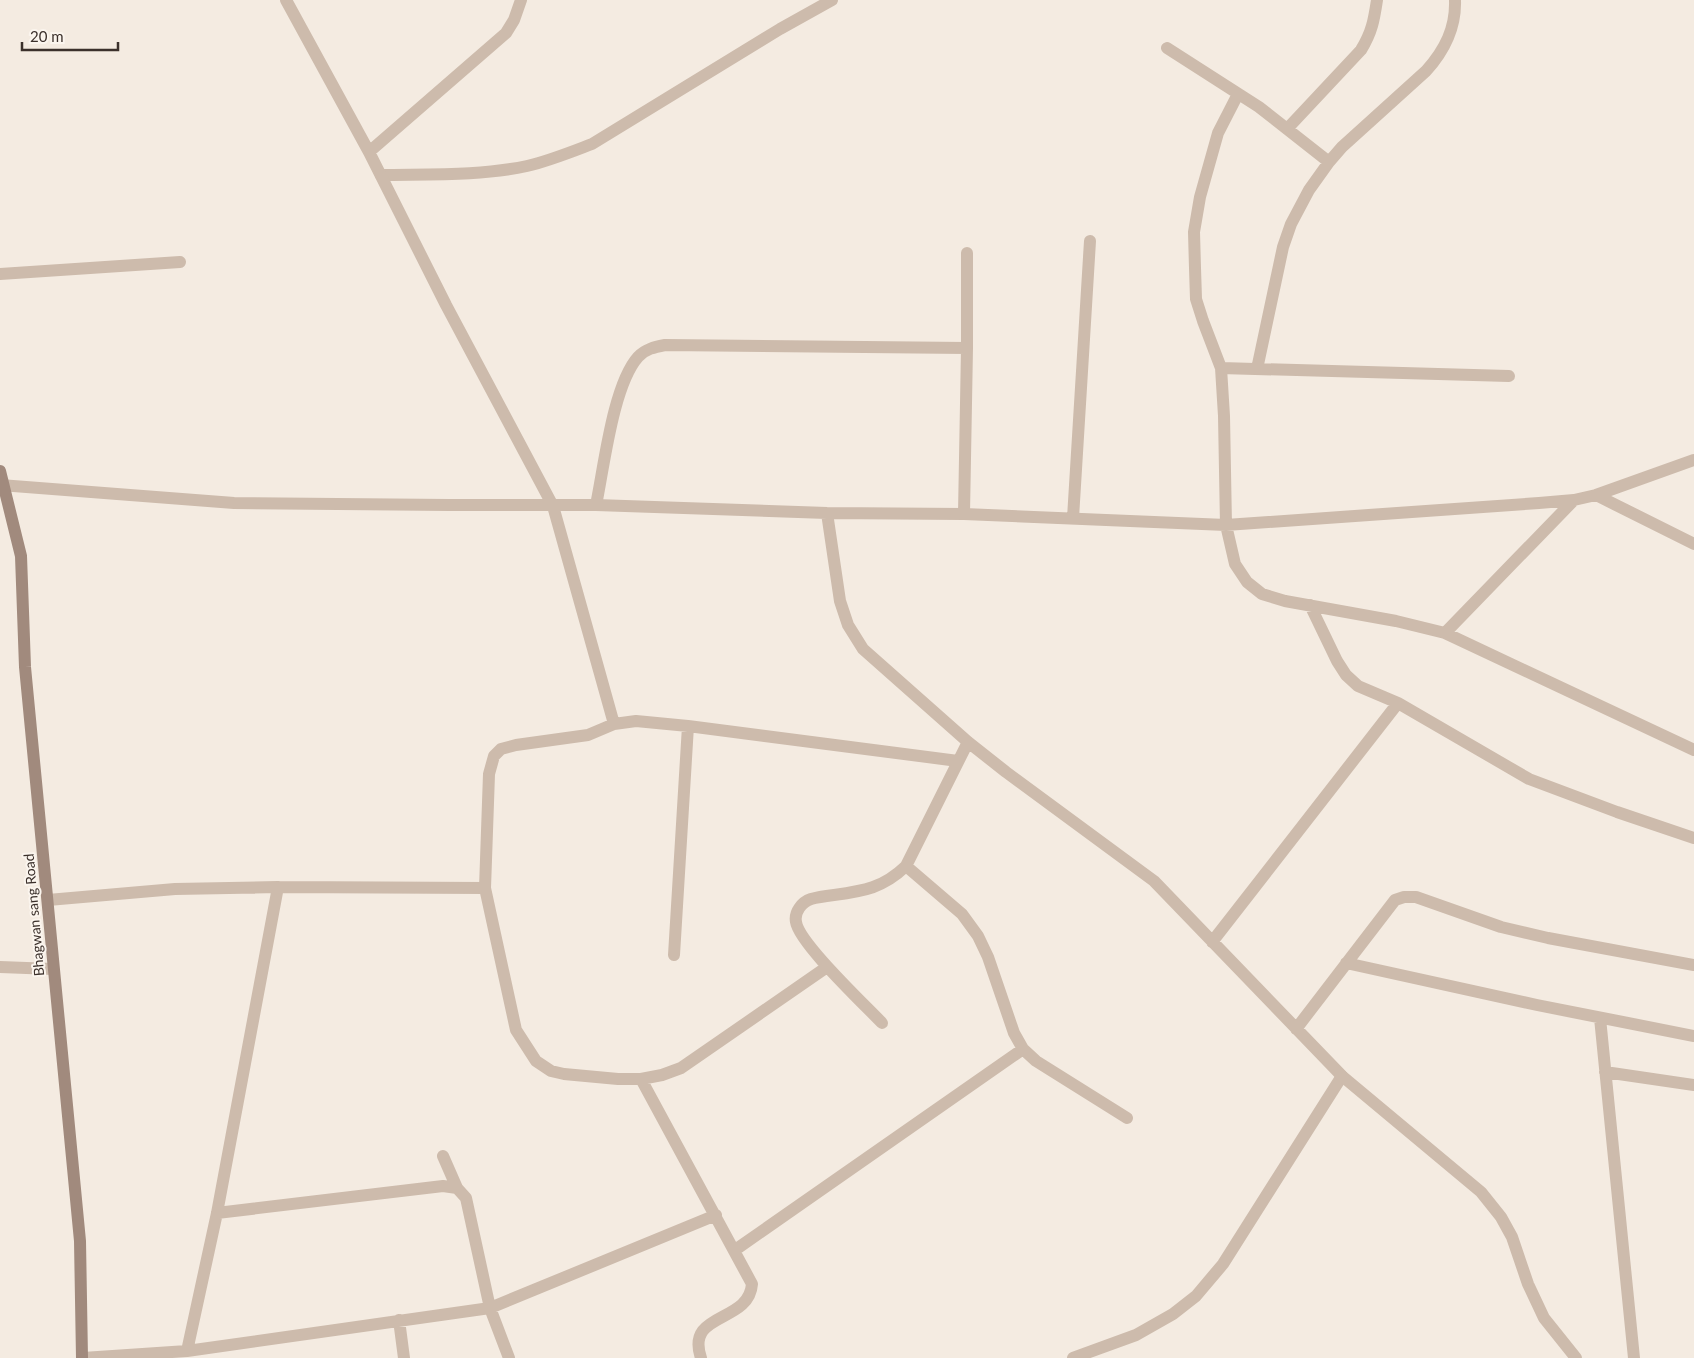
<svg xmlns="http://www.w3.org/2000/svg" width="1694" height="1358" font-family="Lato,sans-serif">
<rect width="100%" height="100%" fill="#f4ebe1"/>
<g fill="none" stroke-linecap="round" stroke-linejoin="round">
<!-- lane -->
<path stroke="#cdbbac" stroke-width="12" d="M381 175C428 174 481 176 527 166 549 161 571 152 592 144L780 29 832 0
M1073 1358 1136 1335 1173 1314 1196 1296 1223 1264 1342 1076"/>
<!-- street -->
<path stroke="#cdbbac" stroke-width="12" d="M286 0 369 152 446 305 553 506 614 724
M1167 48 1259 107 1329 162
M1238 94 1218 133 1200 197 1194 232 1195 268 1196 299 1203 321 1221 368 1224 416 1226 525 1235 564 1247 582 1262 594 1285 601 1396 621 1445 633 1694 750
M1287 129 1361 50C1372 32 1374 20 1377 0
M369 152 506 33 514 20 521 0
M0 274 180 262
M1221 368 1509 376
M1257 369 1283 247 1291 224 1309 190 1329 162 1342 147 1426 71C1445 50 1456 28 1455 0
M0 485 234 503 449 505H596L827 513 964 514 1226 525 1539 503 1574 500 1596 495 1694 460
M1596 495 1694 544
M596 505C604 467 613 385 638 357 645 349 655 347 665 345L967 348
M827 513 840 601 848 625 863 649 968 742 1006 772 1154 881 1342 1076 1481 1192 1501 1217 1512 1237 1528 1284 1544 1318 1576 1358
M964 514 967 348V253
M1073 518 1090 241
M1310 605 1337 661 1346 675 1358 686 1398 703 1529 779 1617 812 1694 838
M1445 633 1574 500
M906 866 962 914 978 936 988 957 1014 1033 1023 1049 1036 1061 1127 1118
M48 900 175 889 278 887 485 888
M1212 942 1398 703
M674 955 688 726
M1346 963 1537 1005 1694 1036
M0 967 53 969
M827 967 681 1068 662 1075 641 1079H618L564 1074 551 1071 536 1061 516 1030 485 888 489 774 494 756 501 749 516 745 588 735 614 724 636 721 688 726 958 761
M1600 1018 1634 1358
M882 1023C865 1005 799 943 796 922 794 912 802 902 811 899 818 897 826 896 834 895 864 891 883 888 906 866L968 742
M1296 1029 1395 900 1404 897H1416L1501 927 1548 938 1694 965
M1605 1072 1694 1085
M641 1079 752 1284C749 1324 685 1311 701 1358
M443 1156 457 1188
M217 1213 443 1186 457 1188 466 1198 490 1308 509 1358
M735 1250 1023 1049
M399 1320 404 1358
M187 1351 217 1213 278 887
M83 1358 187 1351 490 1308 716 1215"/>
<!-- secondary -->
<path stroke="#a18a7d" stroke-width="12" d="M0 471 21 556 25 667 80 1241 82 1358"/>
</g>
<g text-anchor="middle" stroke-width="4" stroke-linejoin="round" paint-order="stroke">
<!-- street labels -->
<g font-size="14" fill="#3b302b" stroke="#fbf5ee">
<text transform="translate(34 915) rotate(-95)" y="5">Bhagwan sang Road</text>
</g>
</g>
<!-- scale -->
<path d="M22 42v8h96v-8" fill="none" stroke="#3b302b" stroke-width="2.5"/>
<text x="30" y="42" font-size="15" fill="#3b302b" stroke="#fbf5ee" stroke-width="4" paint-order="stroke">20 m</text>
</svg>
